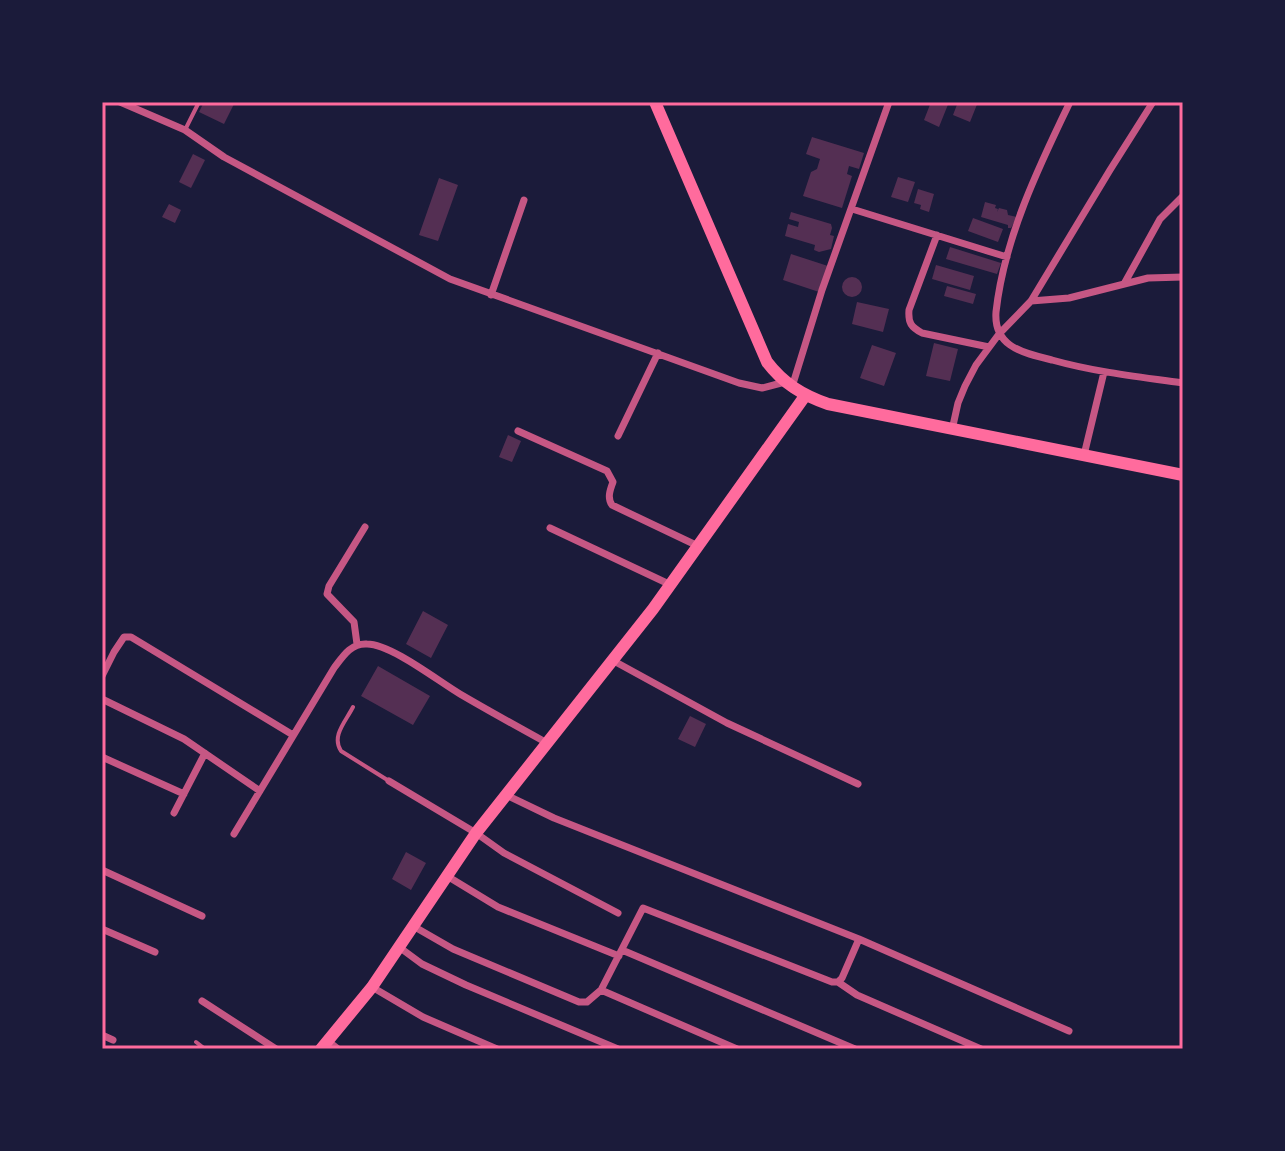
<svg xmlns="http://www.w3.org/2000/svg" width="1285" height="1151" font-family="Jost,sans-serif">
<rect width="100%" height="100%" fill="#1b1b3a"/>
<!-- building -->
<path fill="#542f53" d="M204 102H235L224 124 199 112Z
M931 102H949L939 127 924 120Z
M958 102H978L970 122 953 115Z
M812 137 864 153 859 169 849 166 847 174 852 176 842 208 803 196 811 172 817 169 820 159 806 154Z
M193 154 205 160 191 188 179 182Z
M898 177 915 182 908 202 891 197Z
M439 178 458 185 438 241 419 235Z
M918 189 934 194 929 212 920 209 921 205 914 203Z
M985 202 996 205 995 208 998 209 997 212 999 208 1007 210 1008 215 1017 217 1011 228H1008V225L981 217Z
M169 204 181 210 175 223 162 217Z
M791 212 831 224 832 228 830 235 834 236 831 249 819 252 814 250 815 245 785 236 788 224 798 227 799 222 789 219Z
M973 218 1003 229 998 242 968 231Z
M950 247 1001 263 997 274 946 259Z
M791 254 828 266 819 292 783 280Z
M936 265 974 276 970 290 932 279Z
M842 287a10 10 0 1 1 20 0a10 10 0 1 1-20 0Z
M947 286 976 294 973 304 944 296Z
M857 302 889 309 883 332 852 324Z
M934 343 958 349 950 381 926 376Z
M872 345 896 353 884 386 860 378Z
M508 435 521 441 512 462 499 457Z
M423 611 448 625 431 658 406 644Z
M378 666 430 696 413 725 361 696Z
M690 716 706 724 695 747 678 739Z
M406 852 426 863 411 890 392 879Z"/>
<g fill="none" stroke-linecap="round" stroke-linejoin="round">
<!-- service -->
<path stroke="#c65784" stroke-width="4" d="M185 130 199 102
M353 707C346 721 331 736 341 751L389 781
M196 1042 205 1049"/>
<!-- minor -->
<path stroke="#c65784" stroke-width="7" d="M120 102 185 130 224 157 450 279 739 383 762 388 785 382
M1070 102C1038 168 1004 239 996 312 995 326 999 337 1010 345 1021 353 1039 357 1052 360 1095 372 1139 377 1183 383
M852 209 1007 257
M937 235 909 310C908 323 911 327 922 333L989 347
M1124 284 1160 219 1183 196
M491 295 524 200
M1031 301 1069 298 1148 278 1183 277
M792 387 822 290 889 102
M952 430 958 403 965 386 976 365 999 334 1031 301 1110 170 1153 102
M518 431 607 471 613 482C610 490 607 498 612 505L698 546
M618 436 658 353
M1084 455 1104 372
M550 528 671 585
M357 644 354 622 327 594 329 586 365 527
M612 660 727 723 858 784
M102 676 114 652 124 637H131L293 735
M102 699 184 739 260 791
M102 757 184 794
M389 781 476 833 504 853 618 913
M506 795 554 818 859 939 1069 1031
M174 813 205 753
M234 834 334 668C343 656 351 643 367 644 391 644 438 681 460 694 489 711 518 727 547 743
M102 870 202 916
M447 876 498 907 619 956
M413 926 453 949 579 1002H587L601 990 643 908 832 982H838L842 978 859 939
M102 929 155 952
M399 947 422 964 466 985 618 1049
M622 950 855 1049
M838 982 857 995 981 1049
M372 987 423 1017 497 1049
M601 990 737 1049
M202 1001 276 1049
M102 1035 113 1040
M328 1041 338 1049"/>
<!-- primary -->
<path stroke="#ff6b9d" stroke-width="12" d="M655 102 767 362C783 383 802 395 828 404L1183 475
M321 1049 372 987 476 833 653 609 805 396"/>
</g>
<!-- border -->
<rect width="1285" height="1151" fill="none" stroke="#1b1b3a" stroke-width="208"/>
<rect x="104" y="104" width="1077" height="943" fill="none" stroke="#ff6b9d" stroke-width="3"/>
</svg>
